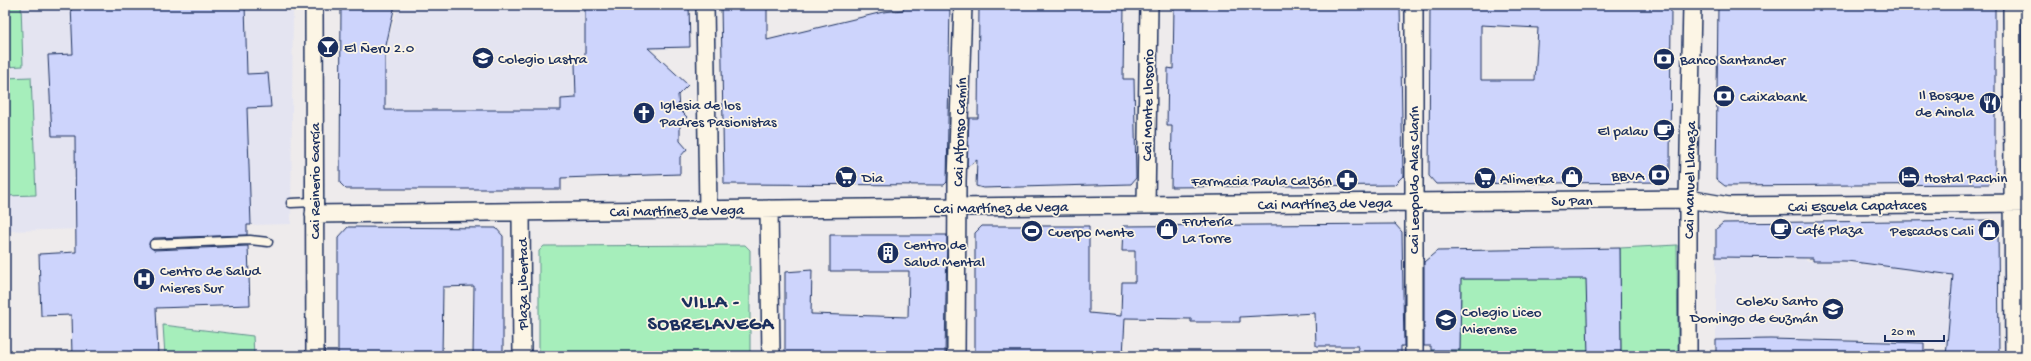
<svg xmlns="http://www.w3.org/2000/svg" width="2031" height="361" font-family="'Gochi Hand',sans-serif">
<rect width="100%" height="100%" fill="#eeebec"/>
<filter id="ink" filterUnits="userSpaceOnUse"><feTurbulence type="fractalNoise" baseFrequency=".025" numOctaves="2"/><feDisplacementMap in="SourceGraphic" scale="8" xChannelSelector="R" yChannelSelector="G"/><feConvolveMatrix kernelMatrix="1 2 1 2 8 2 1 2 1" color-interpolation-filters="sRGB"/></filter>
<g filter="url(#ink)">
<!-- built -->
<path fill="#e4e4f1" d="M5 5H293L291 224 5 231Z
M399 5H689L690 47 586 54 575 63 576 98 561 99V110H385V50Z
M1716 257H1805L1806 261H1847L1953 275 1947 344 1853 340H1716Z"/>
<!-- green -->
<path fill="#a6eebb" stroke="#608e8c" d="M5 5H21L23 66 5 67Z
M31 77 36 195 5 196V78Z
M745 245 750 250V353L747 356H543L539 351V251L544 246Z
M1677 245 1678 356H1621L1620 248Z
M1587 278 1589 356H1431V350H1460L1461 289 1454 279Z
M163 325 253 336 254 356H165Z"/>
<!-- building -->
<path fill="#cdd4fc" stroke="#1b2f5e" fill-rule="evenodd" d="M71 5H245L247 74 268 73 271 107 247 108 251 225H247V235L154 238 149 244 150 247 154 250 248 246 250 305 156 308 158 356H72L71 315 41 316 39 254 76 252 75 136H52L48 55 73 54Z
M341 5H395L385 50V110H561V99L576 98 575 63 585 55V5H689L690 47 648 48 688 85 678 95 679 109 687 117 680 125V141L687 149 680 157V174L561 178V189H346L340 183Z
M721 5H767V40L883 12 903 10 904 5H950L947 182 944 185 724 184Z
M979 5H1124L1123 79H1134L1136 178 1131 184 983 188 976 186 977 160 967 167 969 118H978Z
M1174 5H1400L1403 176 1394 185 1171 187 1172 126H1167L1168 68 1173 69Z
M1430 5H1671L1670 175 1664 182 1436 184 1429 176ZM1481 25 1538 28 1535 80H1481Z
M1718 5H1995V179L1989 184 1725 186 1716 179Z
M1991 220 1998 225 1999 356H1946L1953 275 1847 261H1813V258L1716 257V229L1723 223Z
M1395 224 1402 232 1404 346H1401V356H1357L1358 346H1316L1315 313 1240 317V322H1191V319L1125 318 1123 356H975V233L982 226H1089V313L1121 316 1122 282H1135V251H1122L1123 226Z
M348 227 496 228 503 236V356H473L474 286 443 287 442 356H338V238Z
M830 235H947L945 356H785V272L812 270 811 314 908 317 909 271H830Z
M1620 248 1621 356H1588L1586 279H1461L1460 350H1431V346H1424V262L1437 251Z
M1770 339 1924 343V356H1716V340Z"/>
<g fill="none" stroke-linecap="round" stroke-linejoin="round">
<!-- lane casing -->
<g stroke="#1b2f5e" stroke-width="11">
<path id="lane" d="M291 203 314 202
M154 244 250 240 268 242"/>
</g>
<!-- street casing -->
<g stroke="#1b2f5e" stroke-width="20">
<path id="street" d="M314 5 315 356
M705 5 708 210
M2012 5 2014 356
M1146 205 1149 5
M769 209 771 356
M521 212 522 356
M314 214 1688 199 1729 206 2026 203
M956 356 957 181 963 5
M1414 356V5
M1688 356V199L1692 5"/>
</g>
<!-- lane -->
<use href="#lane" stroke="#fcf5e5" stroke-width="8"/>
<!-- street -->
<use href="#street" stroke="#fcf5e5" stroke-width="17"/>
</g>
</g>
<!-- icons -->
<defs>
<g id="bar-disc" transform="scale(1.15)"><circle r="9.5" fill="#1b2f5e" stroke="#fcf5e5"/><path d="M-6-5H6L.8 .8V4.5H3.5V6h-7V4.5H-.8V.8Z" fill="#fff"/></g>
<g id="school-disc" transform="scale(1.15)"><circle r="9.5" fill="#1b2f5e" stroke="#fcf5e5"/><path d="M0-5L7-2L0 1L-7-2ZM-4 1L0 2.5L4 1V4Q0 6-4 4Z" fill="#fff"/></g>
<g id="bank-disc" transform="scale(1.15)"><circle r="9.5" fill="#1b2f5e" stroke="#fcf5e5"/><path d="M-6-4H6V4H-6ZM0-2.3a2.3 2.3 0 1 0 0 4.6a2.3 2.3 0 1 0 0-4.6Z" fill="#fff"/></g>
<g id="restaurant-disc" transform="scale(1.15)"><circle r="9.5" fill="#1b2f5e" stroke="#fcf5e5"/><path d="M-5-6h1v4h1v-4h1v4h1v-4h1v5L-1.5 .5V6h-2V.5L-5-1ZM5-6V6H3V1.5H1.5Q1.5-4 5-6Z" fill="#fff"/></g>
<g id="church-disc" transform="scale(1.15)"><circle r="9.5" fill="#1b2f5e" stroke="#fcf5e5"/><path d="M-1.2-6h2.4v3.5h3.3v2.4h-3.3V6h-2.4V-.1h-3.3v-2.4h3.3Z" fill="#fff"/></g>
<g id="cafe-disc" transform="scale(1.15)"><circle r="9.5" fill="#1b2f5e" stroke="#fcf5e5"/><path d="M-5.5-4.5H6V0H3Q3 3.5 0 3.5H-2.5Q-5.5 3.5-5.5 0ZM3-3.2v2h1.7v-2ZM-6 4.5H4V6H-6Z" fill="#fff"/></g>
<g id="supermarket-disc" transform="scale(1.15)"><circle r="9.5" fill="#1b2f5e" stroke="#fcf5e5"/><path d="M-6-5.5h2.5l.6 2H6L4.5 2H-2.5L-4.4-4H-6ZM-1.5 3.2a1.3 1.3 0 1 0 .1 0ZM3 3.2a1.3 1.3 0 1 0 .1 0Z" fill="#fff"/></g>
<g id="shop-disc" transform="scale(1.15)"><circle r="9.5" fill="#1b2f5e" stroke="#fcf5e5"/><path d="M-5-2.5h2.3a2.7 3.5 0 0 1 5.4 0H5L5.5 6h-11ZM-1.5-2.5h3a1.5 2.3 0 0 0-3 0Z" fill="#fff"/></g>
<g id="hotel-disc" transform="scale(1.15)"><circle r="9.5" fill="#1b2f5e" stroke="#fcf5e5"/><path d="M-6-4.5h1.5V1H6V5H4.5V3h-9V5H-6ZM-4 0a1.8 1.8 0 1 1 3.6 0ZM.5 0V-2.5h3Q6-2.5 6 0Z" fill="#fff"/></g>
<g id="pharmacy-disc" transform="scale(1.15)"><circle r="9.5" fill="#1b2f5e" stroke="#fcf5e5"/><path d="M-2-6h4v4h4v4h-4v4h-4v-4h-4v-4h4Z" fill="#fff"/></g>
<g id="stadium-disc" transform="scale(1.15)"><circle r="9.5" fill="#1b2f5e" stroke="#fcf5e5"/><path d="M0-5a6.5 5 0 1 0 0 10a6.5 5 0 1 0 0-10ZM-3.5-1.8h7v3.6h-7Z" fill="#fff"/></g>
<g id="building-disc" transform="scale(1.15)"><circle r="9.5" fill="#1b2f5e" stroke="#fcf5e5"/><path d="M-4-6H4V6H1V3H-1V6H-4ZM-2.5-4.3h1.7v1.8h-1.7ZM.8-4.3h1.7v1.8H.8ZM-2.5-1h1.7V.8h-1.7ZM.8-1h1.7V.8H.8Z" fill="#fff"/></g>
<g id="hospital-disc" transform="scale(1.15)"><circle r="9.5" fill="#1b2f5e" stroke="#fcf5e5"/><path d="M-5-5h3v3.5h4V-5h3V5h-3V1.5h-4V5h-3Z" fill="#fff"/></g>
</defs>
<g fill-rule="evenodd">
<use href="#bar-disc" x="328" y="47"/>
<use href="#school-disc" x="483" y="58"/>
<use href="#bank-disc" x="1664" y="59"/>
<use href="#bank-disc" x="1724" y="96"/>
<use href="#restaurant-disc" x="1990" y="103"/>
<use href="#church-disc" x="644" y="113"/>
<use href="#cafe-disc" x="1664" y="130"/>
<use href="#bank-disc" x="1659" y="175"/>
<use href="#supermarket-disc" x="846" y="177"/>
<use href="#shop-disc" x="1572" y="177"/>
<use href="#hotel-disc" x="1909" y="177"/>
<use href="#supermarket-disc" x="1485" y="178"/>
<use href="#pharmacy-disc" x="1347" y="180"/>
<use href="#shop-disc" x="1167" y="229"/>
<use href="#cafe-disc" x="1781" y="229"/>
<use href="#shop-disc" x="1989" y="230"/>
<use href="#stadium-disc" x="1032" y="231"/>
<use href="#building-disc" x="888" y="253"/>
<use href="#hospital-disc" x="144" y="279"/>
<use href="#school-disc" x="1833" y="309"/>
<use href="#school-disc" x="1446" y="320"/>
</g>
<g text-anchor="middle" stroke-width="3.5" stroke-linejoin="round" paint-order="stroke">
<!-- poi labels -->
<g font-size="15" fill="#1b2f5e" stroke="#fcf5e5" text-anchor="start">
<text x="344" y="52">El Ñeru 2.0</text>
<text x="498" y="63">Colegio Lastra</text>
<text x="1680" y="64">Banco Santander</text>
<text x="1974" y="99" text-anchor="end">Il Bosque<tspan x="1974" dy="17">de Ainola</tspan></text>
<text x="1740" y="101">Caixabank</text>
<text x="660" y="109">Iglesia de los<tspan x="660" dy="17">Padres Pasionistas</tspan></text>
<text x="1648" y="135" text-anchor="end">El palau</text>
<text x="1644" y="180" text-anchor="end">BBVA</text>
<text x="862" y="182">Dia</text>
<text x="1924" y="182">Hostal Pachin</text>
<text x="1500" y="183">Alimerka</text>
<text x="1332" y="185" text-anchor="end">Farmacia Paula Calzón</text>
<text x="1572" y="205" text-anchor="middle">Su Pan</text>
<text x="1182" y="225">Frutería<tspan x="1182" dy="17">La Torre</tspan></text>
<text x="1796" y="234">Café Plaza</text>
<text x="1974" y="235" text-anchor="end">Pescados Cali</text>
<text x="1048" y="236">Cuerpo Mente</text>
<text x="904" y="249">Centro de<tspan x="904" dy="17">Salud Mental</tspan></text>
<text x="160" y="275">Centro de Salud<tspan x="160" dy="17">Mieres Sur</tspan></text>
<text x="1818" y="305" text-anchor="end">Colexu Santo<tspan x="1818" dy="17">Domingo de Guzmán</tspan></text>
<text x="1462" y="316">Colegio Liceo<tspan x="1462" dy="17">Mierense</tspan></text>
</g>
<!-- street labels -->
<g font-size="15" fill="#1b2f5e" stroke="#fcf5e5">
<text transform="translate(1147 105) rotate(-89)" y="5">Cai Monte Llosorio</text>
<text transform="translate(959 132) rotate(-88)" y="5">Cai Alfonso Camín</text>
<text transform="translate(1413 180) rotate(-90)" y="5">Cai Leopoldo Alas Clarín</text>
<text transform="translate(1689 180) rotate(-89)" y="5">Cai Manuel Llaneza</text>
<text transform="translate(314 181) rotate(-90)" y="5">Cai Reinerio García</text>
<text transform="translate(1325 203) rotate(-1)" y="5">Cai Martínez de Vega</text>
<text transform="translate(1857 205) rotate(-1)" y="5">Cai Escuela Capataces</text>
<text transform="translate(1001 207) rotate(-1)" y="5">Cai Martínez de Vega</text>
<text transform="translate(677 210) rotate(-1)" y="5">Cai Martínez de Vega</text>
<text transform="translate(522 284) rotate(-90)" y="5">Plaza Libertad</text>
</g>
<!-- district labels -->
<g font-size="19" font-weight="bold" letter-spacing="1" fill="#1b2f5e" stroke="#fcf5e5">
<text x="711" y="307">VILLA -<tspan x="711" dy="22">SOBRELAVEGA</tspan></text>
</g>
</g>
<!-- margin -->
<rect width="2031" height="361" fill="none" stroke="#fcf5e5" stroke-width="20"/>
<rect x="10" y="10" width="2011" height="341" fill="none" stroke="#1b2f5e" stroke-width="1.5" filter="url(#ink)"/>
<!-- scale -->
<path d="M1885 335v6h59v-6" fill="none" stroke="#1b2f5e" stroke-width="2"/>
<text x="1891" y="335" font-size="12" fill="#1b2f5e" stroke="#fcf5e5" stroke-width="3" paint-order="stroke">20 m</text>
</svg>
